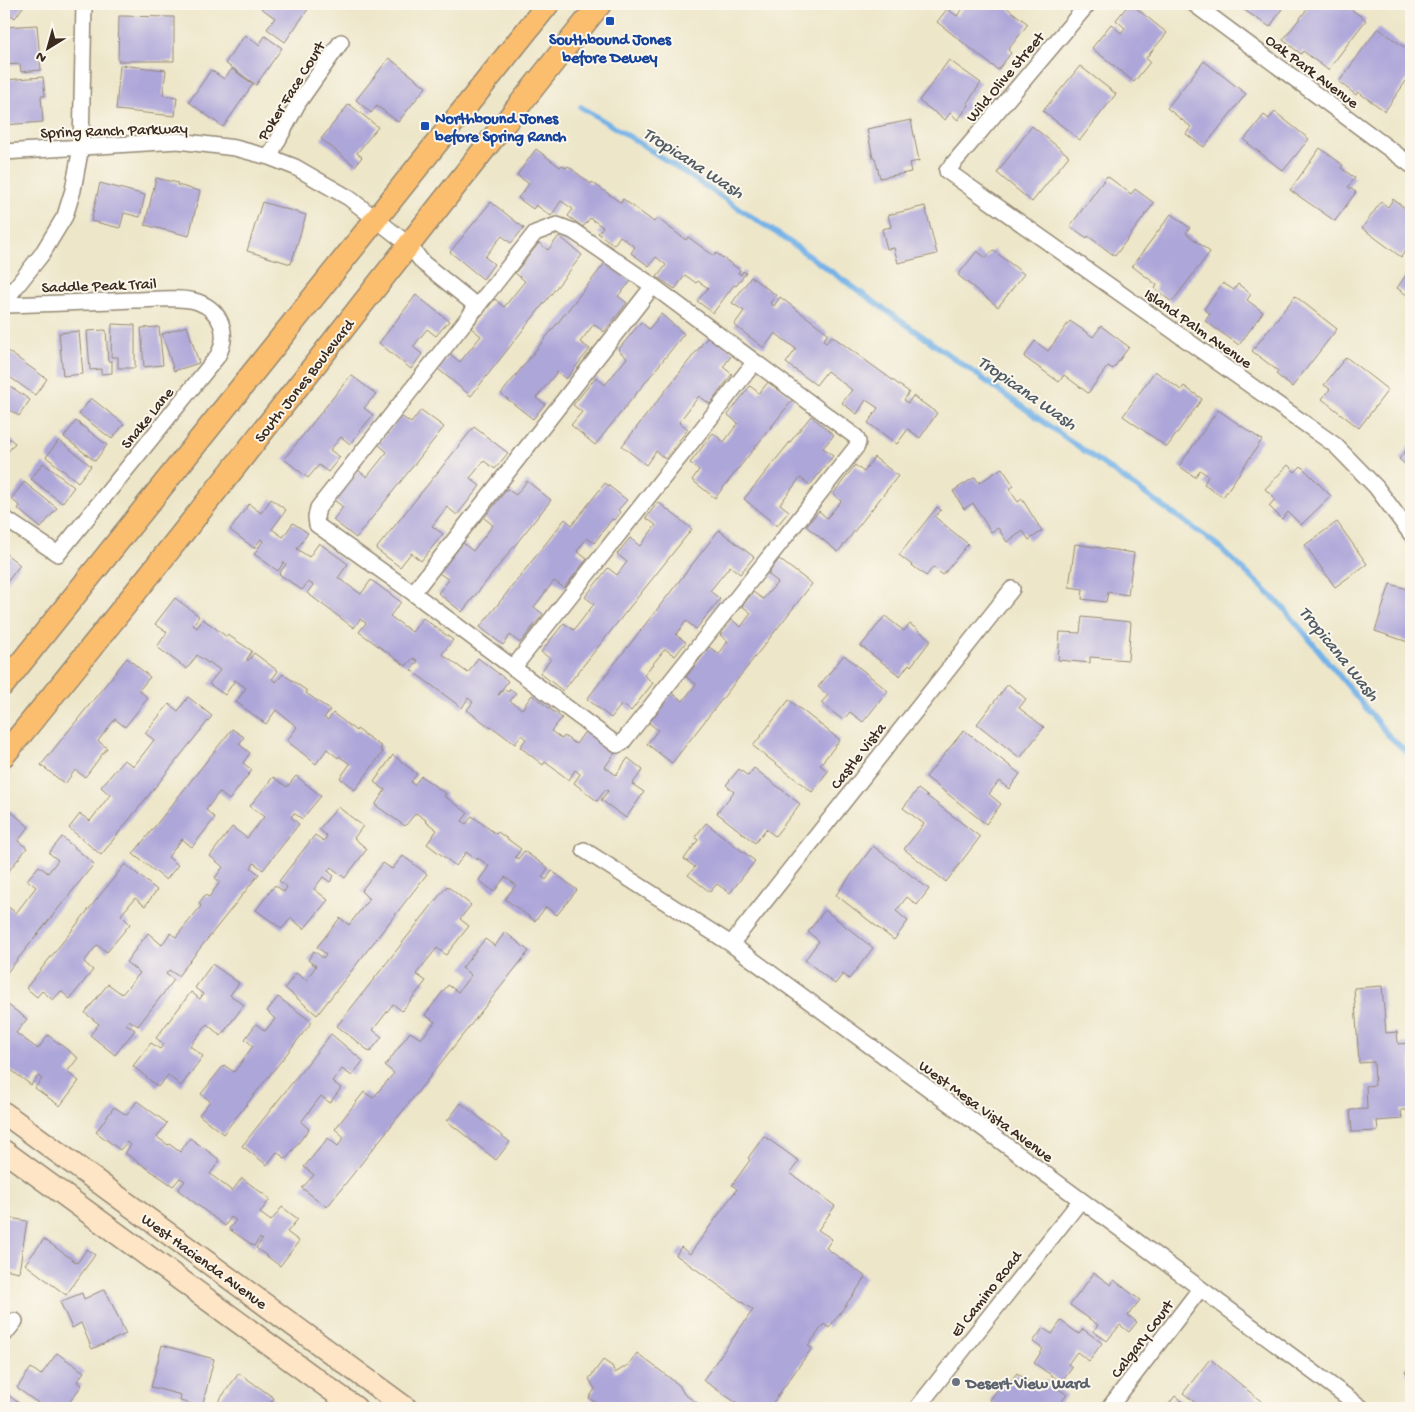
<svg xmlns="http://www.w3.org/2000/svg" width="1415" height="1412" font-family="'Gochi Hand',sans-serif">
<rect width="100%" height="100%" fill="#fbf7ec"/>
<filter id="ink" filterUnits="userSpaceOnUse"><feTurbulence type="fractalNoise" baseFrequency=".02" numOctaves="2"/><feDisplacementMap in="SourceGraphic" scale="10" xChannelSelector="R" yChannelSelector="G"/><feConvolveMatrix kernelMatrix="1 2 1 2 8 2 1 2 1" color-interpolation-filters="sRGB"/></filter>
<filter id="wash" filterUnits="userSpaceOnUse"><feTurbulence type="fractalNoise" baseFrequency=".0096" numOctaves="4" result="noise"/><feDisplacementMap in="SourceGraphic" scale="20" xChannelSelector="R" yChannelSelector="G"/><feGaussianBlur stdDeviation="1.12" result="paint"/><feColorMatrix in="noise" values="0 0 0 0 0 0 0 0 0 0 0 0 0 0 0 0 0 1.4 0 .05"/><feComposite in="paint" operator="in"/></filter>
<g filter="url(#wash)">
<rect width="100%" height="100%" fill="#ede6c9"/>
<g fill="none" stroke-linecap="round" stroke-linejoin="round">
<!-- stream -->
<path stroke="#74b2e7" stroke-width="5.5" d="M581 107 635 140 784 238 1216 544 1283 607 1388 735 1411 756"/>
</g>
<g id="blocks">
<!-- building -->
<path fill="#ada6d9" d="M4 4H25L15 18 4 10Z
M265 4H309L311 5 285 42 267 29 275 18 261 8Z
M967 4H1002L1028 24 1008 50 1011 53 998 70 937 22 947 9 957 16Z
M1129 4H1131L1167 33 1146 58 1150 62 1134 82 1092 48 1111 24 1121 33 1125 28 1116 20Z
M1235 4H1285L1270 27Z
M1311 4H1344L1366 20 1328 70 1303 51 1301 54 1283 40Z
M119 16 174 17V61H118Z
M37 25 41 70 21 72 20 64 4 65V27Z
M1378 28 1411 52V74L1385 111 1358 92 1356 95 1339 82Z
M245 35 259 45 265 36 282 48 256 85 225 63Z
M389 58 426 87 398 122 377 106 371 113 356 100Z
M949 60 981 83 967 103 969 105 958 120 950 113 945 120 919 101Z
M1204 61 1246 94 1204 147 1186 134 1191 127 1167 108Z
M120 65 166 70 163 95 177 97 175 116 116 110Z
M1080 66 1116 94 1080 140 1043 111Z
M232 69 253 84 223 127 189 102 211 70 224 79Z
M43 77 45 96H41L43 122 4 125V80Z
M349 104 378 127 357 153 362 157 355 166 321 139Z
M1275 112 1309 139 1283 171 1244 140 1264 115 1269 119Z
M911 120 919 161 909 163 911 172 880 178 875 158H873L867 129Z
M1032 126 1069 156 1032 202 997 173Z
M1320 148 1343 165 1341 168 1355 178 1348 187 1356 192 1335 221 1290 190Z
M536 149 560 167 562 165 566 168 568 166 591 184 592 182 621 203 623 199 654 222 657 218 686 240 688 237 714 256 716 253 740 270 738 273 741 275 743 271 746 273 736 286 734 285 713 313 697 301 708 288 698 281 696 283 685 275 675 289 657 277 666 265 656 257 649 266 631 253 635 247 620 236 614 245 598 233 603 227 590 218 583 227 568 216 573 209 561 201 551 216 536 205 533 209 518 198 529 184 517 175Z
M1107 176 1131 194 1135 189 1154 203 1115 256 1088 236 1087 238 1070 226Z
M156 178 178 183 177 185 200 191 189 236 145 225Z
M100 183 145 195 140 217 124 213 120 228 91 221Z
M1393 199 1411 213V243L1401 257 1362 228 1381 202 1388 207Z
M262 202 306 215 291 264 247 251Z
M491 202 524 228 511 243 502 236 491 249 485 257 494 264 483 279 450 252Z
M925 206 937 254 898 263 894 248 887 249 882 229 891 227 888 215Z
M1171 214 1190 228 1186 233 1210 252 1172 302 1155 289 1157 285 1132 266Z
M559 236 582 255 471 396 438 369 450 354 460 362 481 336 471 328 495 299 504 307 525 281 515 273 539 243 548 250Z
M993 250 1024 274 998 307 958 275 977 251 986 258Z
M606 262 631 281 618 296 627 303 604 332 594 324 580 342 590 349 566 379 557 372 536 398 545 404 533 419 501 394Z
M1411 268V298L1397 288Z
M751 277 776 295 770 303 774 306 780 297 828 333 823 341 826 343 832 336 909 392 904 400 908 403 913 396 937 413 920 438 908 429 897 444 868 423 878 408 866 400 857 414 842 403 852 390 827 371 816 385 786 363 796 349 775 333 764 348 734 325 744 311 732 303Z
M1223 283 1234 290 1238 284 1251 294 1247 300 1263 312 1239 345 1205 321 1210 314 1204 309Z
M416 295 449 321 436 336 427 329 413 347 422 354 411 369 379 343Z
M1295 296 1337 329 1292 387 1276 374 1278 371 1252 351Z
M661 314 684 334 595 445 571 425 582 412 573 405 596 377 605 385 627 358 618 350 641 322 649 329Z
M1070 321 1093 337 1101 326 1129 347 1113 369 1108 366 1088 393 1064 375 1059 382 1024 357 1035 341 1048 351Z
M112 324 135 325V368H118V357H111Z
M187 326 199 363 174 371 162 334Z
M159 327 163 365 144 367 141 328Z
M106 330 108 361H112V373L101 374V369L90 370 87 331Z
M79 331 83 374 63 376 59 333Z
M710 334 734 352 723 367 732 374 710 404 699 396 679 422 688 429 665 459 656 451 646 465 622 446Z
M6 350 47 379 35 395 4 373V354Z
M1346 357 1388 390 1359 428 1322 399 1330 389 1324 385Z
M1155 371 1181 390 1184 386 1202 399 1167 447 1123 416Z
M351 375 376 394 364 408 373 415 350 444 341 437 330 450 340 457 328 472 319 465 308 478 284 459Z
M770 380 794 398 715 498 692 480 699 470 690 463 713 433 724 442 738 423 728 415 750 386 759 393Z
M4 382 30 400 19 416 4 406Z
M91 398 124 424 112 439 79 414Z
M421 410 444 427 356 538 333 520 343 507 334 500 358 470 367 477 387 452 378 444 401 416 411 423Z
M1218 410 1262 440 1223 497 1204 484 1208 476 1200 470 1195 477 1179 466Z
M811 416 834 435 823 448 833 456 810 485 800 478 780 504 789 511 777 526 744 499Z
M76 421 107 445 95 461 64 437Z
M474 427 508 453 495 469 484 461 470 478 480 486 457 515 447 507 432 526 443 534 421 561 411 553 400 567 376 549Z
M4 434 15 443 4 457Z
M59 440 91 466 78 482 46 457Z
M1411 443V469L1399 459Z
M874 457 898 476 838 552 806 526 819 511 827 518 841 501 833 494 855 465 864 472Z
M43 463 74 487 62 503 31 479Z
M1288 465 1295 472 1301 466 1331 496 1301 525 1288 512 1282 519 1269 506 1275 499 1265 489Z
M1002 468 1014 486 1009 489 1018 502 1022 499 1042 531 1029 540 1023 531 1007 542 998 528 991 532 973 503 964 509 953 491 975 477 979 483Z
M527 481 551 500 462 612 438 593 449 580 439 573 463 543 473 551 493 525 484 518 507 489 516 495Z
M24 482 57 508 41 528 18 509 20 506 11 499Z
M605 483 627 500 618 510 620 512 614 520 612 519 594 543 587 538 577 551 587 559 564 588 554 581 534 607 543 614 520 643 510 635 503 645 480 627 565 519 572 525Z
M271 499 286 510 272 529 283 537 293 523 308 533 297 549 309 557 319 543 348 564 338 578 361 594 371 580 401 602 390 616 412 632 423 618 453 640 442 654 468 673 478 658 508 681 498 695H499L504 689 508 692 510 689 516 693 510 701 522 709 532 695 562 718 551 731 562 739 564 736 576 744 586 730 615 753 605 767 616 775 628 758 643 770 632 784 644 792 626 818 601 800 608 791 606 789 597 801 574 783 580 774 575 770 569 780 545 762 543 765 520 747 526 739 521 735 515 744 492 727 491 728 467 710 473 702 468 698 462 708 411 670 418 661 413 658 406 666 359 632 366 623 360 619 354 628 307 593 313 585 308 582 302 590 279 574 286 564 284 562 278 571 254 554 263 541 261 539 254 548 230 530 249 504 261 513Z
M658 502 692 529 563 691 540 673 551 659 541 652 564 623 574 630 594 604 585 597 608 568 617 575 627 562 617 554 630 538 640 546 656 525 646 518Z
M937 507 941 510 935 517 968 544 943 575 933 567 926 576 899 555Z
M1337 522 1367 564 1335 587 1305 545Z
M719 530 754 557 740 574 730 566 710 591 720 599 696 629 686 621 676 635 686 642 675 656 665 649 644 675 653 683 631 711 622 704 611 718 587 699Z
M1075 544 1134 553 1128 595 1108 592 1106 602 1082 599 1083 589 1069 587Z
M5 553 20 565 4 586V554Z
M779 559 812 584 672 763 647 744 658 730 649 723 672 693 683 701 696 684 686 677 709 647 719 654 728 641 720 635 732 620 741 627 751 613 742 606 753 592 763 599 778 582 768 574Z
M1390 584 1411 590V643L1375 631Z
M175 598 199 616 193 625 197 628 203 619 227 637 228 635 252 651 247 659 248 661 254 653 278 671 272 679 276 682 283 674 307 691 306 693 330 710 324 718 328 720 333 713 356 731 357 729 382 747 380 750 383 752 355 790 340 778 350 764 339 756 338 758 327 749 316 764 287 741 297 727 276 710 266 724 236 702 246 688 235 680 225 695 209 684 220 670 209 662 208 663 197 655 187 669 157 647 167 632 155 624Z
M885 616 904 631 910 624 931 640 911 666 909 664 900 676 861 646Z
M1082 617 1131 622 1128 660 1090 657V663L1058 660 1060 632 1080 633Z
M844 655 888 691 863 722 850 712 843 720 821 703 828 695 818 687Z
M127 658 150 677 139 690 148 698 125 727 115 719 98 741 107 748 85 777 75 770 65 784 41 765Z
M1008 684 1026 699 1019 708 1044 727 1020 758 977 724Z
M188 697 212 716 101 855 69 828 80 814 90 821 110 795 101 787 124 760 134 766 154 740 145 733 169 704 178 711Z
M789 700 840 740 820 765 828 771 812 792 753 746Z
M232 729 244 737 239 744 250 753 243 763 252 770 229 800 219 792 206 810 215 818 192 847 182 839 168 857 178 865 166 880 133 854Z
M964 730 1020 774 1009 789 999 781 989 794 1001 804 986 824 926 777Z
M393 755 417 774 411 782 414 785 421 776 446 794 444 796 468 813 462 821 466 824 472 816 496 834 498 832 521 849 515 857 518 859 524 851 548 868 542 877 546 880 552 871 577 890 557 915 546 907 535 921 505 899 516 885 505 877 494 892 479 880 489 866 478 858 477 860 466 852 456 866 427 844 437 830 425 821 426 820 416 813 405 826 375 805 385 790 374 782Z
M754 768 800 804 775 836 766 829 755 843 717 813 734 792 726 785 739 769 748 776Z
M296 776 321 796 302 819 294 813 291 817 299 824 263 870 254 863 251 868 259 874 178 976 169 970 166 974 174 980 138 1026 129 1020 126 1024 135 1030 115 1055 90 1035 99 1024 85 1013 108 984 122 994 140 973 126 962 148 933 162 945 170 933 176 937 201 906 199 903 205 895 209 897 220 882 215 878 223 867 210 856 232 827 247 838 264 817 250 806 273 777 287 787Z
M918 789 980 837 946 882 904 849 924 824 903 808Z
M6 807 29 827 18 841 27 848 4 877V810Z
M338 807 363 826 354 838 367 849 345 878 331 867 328 871 334 876 330 882 323 877 314 889 328 900 304 929 291 918 282 929 256 910 275 885 284 892 287 887 279 881 315 835 324 841 327 836 319 829Z
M706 823 755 861 730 893 717 884 710 892 688 875 695 867 684 859 698 840 695 837Z
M62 837 94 864 5 975 4 974V910L7 906 16 913 36 887 27 880 39 866 48 873 58 860 49 853Z
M873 846 929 889 917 905 907 897 896 911 908 921 894 940 836 895Z
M403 856 427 874 317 1015 285 988 296 973 306 980 316 966 308 960 314 951 323 958 326 954 317 947 340 918 349 925 369 899 361 891 383 863 392 869Z
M125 864 157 890 145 906 135 898 121 915 130 924 107 952 97 945 84 962 93 970 70 999 61 991 53 1000 42 991 37 997 26 988Z
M447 886 471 905 460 919 469 926 446 955 437 948 416 974 426 981 402 1011 393 1004 373 1030 382 1037 370 1052 337 1026Z
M825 910 873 948 849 979 843 974 835 984 805 960 819 941 808 932Z
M505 932 529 951 327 1207 302 1188 314 1175 304 1167 328 1138 338 1146 344 1137 335 1129 364 1092 373 1098 394 1073 385 1066 410 1032 421 1039 435 1022 425 1015 448 985 458 992 471 975 462 968 485 939 495 946Z
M212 964 239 983 230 995 244 1005 221 1036 207 1024 190 1046 203 1056 181 1086 168 1075 158 1087 133 1066 151 1043 160 1049 164 1044 156 1038 191 992 200 999 203 994 195 988Z
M1382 986 1386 1033 1397 1032 1398 1044 1411 1043V1110H1401L1402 1119 1377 1121 1378 1131 1352 1132 1350 1110 1367 1109 1366 1086 1375 1085 1374 1062 1359 1063 1354 988Z
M278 997 312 1022 223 1134 199 1115 210 1101 201 1094 224 1065 234 1072 253 1046 245 1039 256 1024 265 1031 275 1019 267 1011Z
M4 1002 27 1019 16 1033 38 1049 48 1035 78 1058 67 1072 79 1081 60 1106 35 1088 42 1079 38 1076 31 1085 7 1067 8 1066 4 1062Z
M331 1034 363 1061 352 1076 342 1069 332 1081 341 1088 330 1103 321 1096 301 1122 309 1129 286 1159 277 1152 267 1165 242 1146Z
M137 1101 167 1123 157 1137 168 1145 169 1144 180 1152 190 1138 220 1160 210 1174 232 1191 242 1178 270 1199 260 1213 271 1221 282 1207 298 1219 287 1232 299 1241 280 1266 256 1248 262 1240 260 1238 254 1246 229 1229 236 1220 231 1217 225 1226 178 1190 185 1181 180 1178 173 1186 125 1153 131 1145 127 1142 120 1150 96 1132 114 1107 127 1115Z
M461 1103 510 1142 496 1160 447 1121Z
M764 1136 799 1161 790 1173 835 1206 818 1230 832 1239 826 1248 866 1277 829 1328 824 1324 808 1346 812 1348 769 1408H744L703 1380 753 1310 676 1255 681 1247 690 1254 737 1189 732 1185 750 1160 748 1158Z
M4 1217 27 1221 19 1272 4 1269Z
M44 1239 77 1263 87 1249 95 1255 66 1295 25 1264Z
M1094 1273 1111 1285 1114 1280 1140 1300 1128 1315 1137 1322 1129 1332 1120 1325 1107 1341 1093 1331 1098 1325 1070 1305Z
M105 1289 126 1334 92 1349 81 1323 72 1328 60 1302 82 1293 84 1299Z
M1061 1321 1079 1334 1083 1329 1102 1343 1089 1361 1077 1352 1068 1364 1072 1367 1061 1382 1034 1363 1043 1349 1033 1342 1043 1328 1052 1334Z
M162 1345 214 1359 202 1407 180 1401 181 1395 151 1387Z
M57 1353 84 1372 77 1382 82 1385 65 1408H45L17 1388 31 1368 41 1375Z
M637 1353 679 1385 684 1394 704 1408H597L599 1405 589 1398 595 1389 589 1379 603 1360 612 1366 615 1373 628 1365Z
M1210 1359 1262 1402 1257 1408H1202L1183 1393Z
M1411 1364V1377L1405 1372Z
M239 1373 274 1398 267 1408H217L215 1406Z
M1017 1373 1040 1390 1047 1380 1067 1395 1056 1408H994L997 1405 990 1400 1005 1379 1010 1382Z
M6 1393 25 1408H4V1396Z
M1175 1396 1191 1408H1166Z"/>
</g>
</g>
<g filter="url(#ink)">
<use href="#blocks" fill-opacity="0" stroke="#948874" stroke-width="1"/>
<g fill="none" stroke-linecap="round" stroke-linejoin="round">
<!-- minor casing -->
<g stroke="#948874" stroke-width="18">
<path id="minor" d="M1088 4 947 171 1335 445 1376 487 1411 534
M1194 4 1411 165
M4 152 178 141 235 148 269 157 295 167 349 198 409 245 423 263 478 307
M269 157 298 103 341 42
M557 225 573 231 653 286 856 437 858 442 857 446 625 739 622 743 617 745 413 593 317 525 316 517 318 508 535 233Z
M4 302 42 254 65 216 73 190 81 147 84 4
M4 305C47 304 90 302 133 300 150 300 182 296 198 302 222 311 230 335 217 357L58 554 4 518
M413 593 653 286
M513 668 754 363
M584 850 731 944 1081 1200 1362 1408
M731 944 1012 589
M4 1335 15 1321
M917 1408 1081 1200
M1109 1408 1200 1289"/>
</g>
<!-- secondary casing -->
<g stroke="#948874" stroke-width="24">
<path id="secondary" d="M4 1113 406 1408
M4 1151 356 1408"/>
</g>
<!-- primary casing -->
<g stroke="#948874" stroke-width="25">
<path id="primary" d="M4 684 548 4
M4 755C207 508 399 253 600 4"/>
</g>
<!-- minor -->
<use href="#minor" stroke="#fff" stroke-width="15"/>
<!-- secondary -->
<use href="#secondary" stroke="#fde5c5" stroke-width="21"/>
<!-- primary -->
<use href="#primary" stroke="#fbbe6e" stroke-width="22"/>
</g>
</g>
<!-- markers -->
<g fill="#1a4fb4" stroke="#fbf7ec" stroke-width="2">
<rect x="605" y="16" width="10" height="10" rx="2.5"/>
<rect x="420" y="121" width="10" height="10" rx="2.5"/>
</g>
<circle fill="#6b7280" stroke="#fbf7ec" stroke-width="2" cx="956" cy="1382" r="5"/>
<g text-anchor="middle" stroke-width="4" stroke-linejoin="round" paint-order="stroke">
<!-- transit labels -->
<g font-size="16" font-weight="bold" fill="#164399" stroke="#fbf7ec">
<text x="610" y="44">Southbound Jones<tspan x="610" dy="18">before Dewey</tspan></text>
<text x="435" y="123" text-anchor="start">Northbound Jones<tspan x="435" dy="18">before Spring Ranch</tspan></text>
</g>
<!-- street labels -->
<g font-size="16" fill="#3b2a1e" stroke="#fbf7ec">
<text transform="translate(1313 70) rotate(37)" y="6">Oak Park Avenue</text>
<text transform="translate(1004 76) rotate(-50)" y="6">Wild Olive Street</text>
<text transform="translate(290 90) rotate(-58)" y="6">Poker Face Court</text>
<text transform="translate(114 129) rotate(-2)" y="6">Spring Ranch Parkway</text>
<text transform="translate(99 284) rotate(-2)" y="6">Saddle Peak Trail</text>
<text transform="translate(1199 327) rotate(35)" y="6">Island Palm Avenue</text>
<text transform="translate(303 380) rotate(-52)" y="6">South Jones Boulevard</text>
<text transform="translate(146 417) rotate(-51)" y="6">Snake Lane</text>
<text transform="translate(857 755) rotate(-52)" y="6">Castle Vista</text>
<text transform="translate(987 1110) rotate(36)" y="6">West Mesa Vista Avenue</text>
<text transform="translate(205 1260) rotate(36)" y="6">West Hacienda Avenue</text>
<text transform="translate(985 1293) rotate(-52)" y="6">El Camino Road</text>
<text transform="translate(1141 1338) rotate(-53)" y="6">Calgary Court</text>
</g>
<!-- worship labels -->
<g font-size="16" font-weight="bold" fill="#5b616d" stroke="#fbf7ec" text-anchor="start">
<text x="966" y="1388">Desert View Ward</text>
</g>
<!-- water labels -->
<g font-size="18" font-style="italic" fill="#4f5a64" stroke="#fbf7ec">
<text transform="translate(694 162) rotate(33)" y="6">Tropicana Wash</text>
<text transform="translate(1028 392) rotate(35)" y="6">Tropicana Wash</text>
<text transform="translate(1340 653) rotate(51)" y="6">Tropicana Wash</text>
</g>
</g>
<!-- margin -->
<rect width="1415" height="1412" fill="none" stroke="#fbf7ec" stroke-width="20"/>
<!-- north arrow -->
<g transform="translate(48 48) rotate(217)" stroke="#fbf7ec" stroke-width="4" paint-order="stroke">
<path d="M0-4L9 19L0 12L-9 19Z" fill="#3b2a1e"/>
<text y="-8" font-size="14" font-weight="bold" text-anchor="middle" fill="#3b2a1e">N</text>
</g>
</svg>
